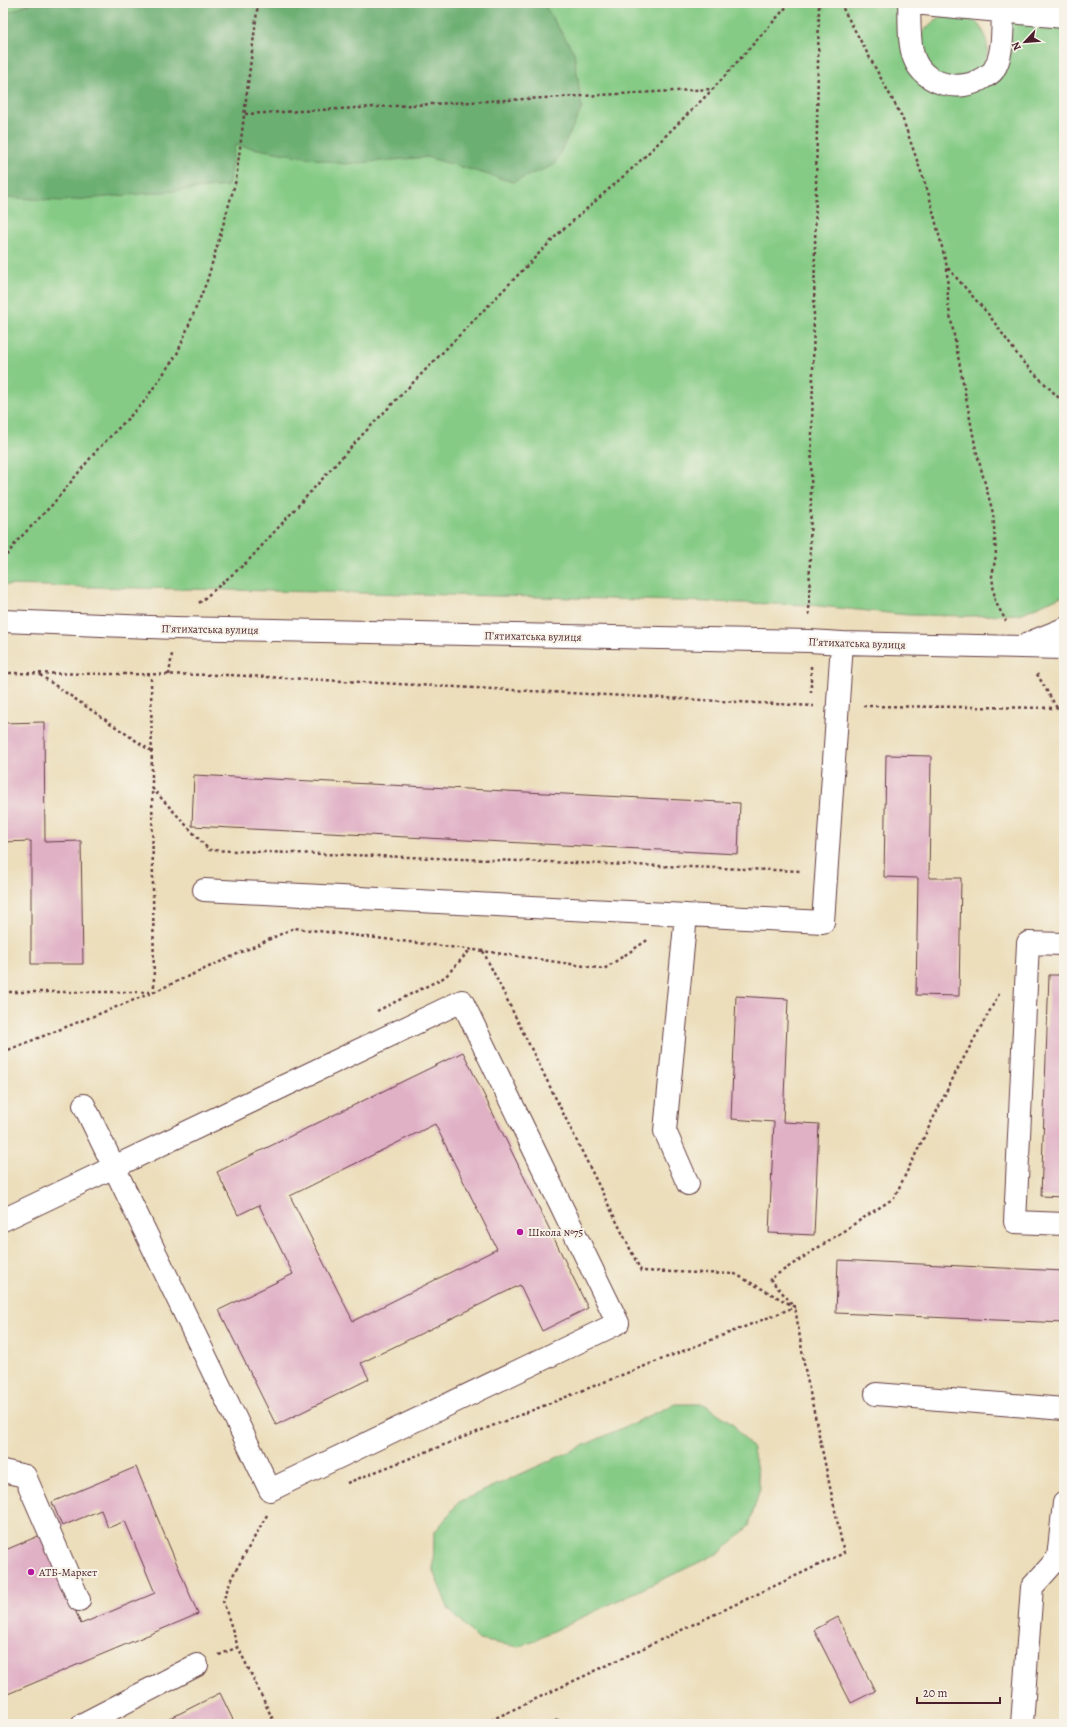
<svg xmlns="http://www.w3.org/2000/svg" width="1067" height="1727" font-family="Alegreya,serif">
<rect width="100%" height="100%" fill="#f7f3e8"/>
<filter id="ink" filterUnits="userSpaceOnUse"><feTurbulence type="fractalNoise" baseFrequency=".025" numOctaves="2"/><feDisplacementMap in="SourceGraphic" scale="8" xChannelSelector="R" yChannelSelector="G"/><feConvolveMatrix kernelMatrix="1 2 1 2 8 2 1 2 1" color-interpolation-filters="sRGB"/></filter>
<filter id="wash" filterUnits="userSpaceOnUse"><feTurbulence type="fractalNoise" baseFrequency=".012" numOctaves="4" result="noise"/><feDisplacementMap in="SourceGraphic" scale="16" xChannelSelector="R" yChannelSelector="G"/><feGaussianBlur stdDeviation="0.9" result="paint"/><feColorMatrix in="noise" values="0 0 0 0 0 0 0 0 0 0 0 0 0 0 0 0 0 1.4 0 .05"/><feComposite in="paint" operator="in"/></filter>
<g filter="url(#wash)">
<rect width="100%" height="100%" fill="#ecdebb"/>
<!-- green -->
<path fill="#85cb85" stroke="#687558" d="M3 3H909L911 41 935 81 992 72 1008 3H1064V595L1020 614 970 616 908 615 809 605 541 597 3 585Z
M944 15C950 15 959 14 965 16 991 23 996 65 971 77 964 80 945 77 937 77 932 70 922 58 920 50 916 34 932 21 944 15Z
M675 1404H704L732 1423 753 1449 760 1488 749 1526 721 1552 519 1647 479 1640 449 1610 433 1571 434 1533 459 1502Z"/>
<!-- forest -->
<path fill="#6caf72" stroke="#5b674e" d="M31 3H543L574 52 582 108 554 165 513 182 427 157 345 164 235 145 228 186 62 201 3 197V15Z"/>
<g id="blocks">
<!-- building -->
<path fill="#e0b0c5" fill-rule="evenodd" d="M44 722 45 842 81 841 83 964H31V841L3 842V723Z
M886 755 931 756 929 878H961L959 996 916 995 918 878 884 877Z
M194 775 740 803 738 854 192 826Z
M1049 975H1064V1197L1041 1196Z
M736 996 788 999 783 1122 819 1124 814 1235 769 1233 774 1122 731 1119Z
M463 1052 588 1308 542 1331 520 1285 361 1363 369 1379 276 1425 219 1310 293 1274 259 1205 238 1215 217 1172ZM435 1124 497 1249 353 1321 290 1196Z
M838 1260 1064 1271V1323L836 1313Z
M136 1467 198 1614 3 1696V1551L43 1534 81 1624 155 1593 125 1521 108 1528 101 1510 62 1526 52 1502Z
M838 1617 875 1691 851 1703 814 1630Z
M220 1693 235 1724H159Z
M558 1719 560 1724H548Z"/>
</g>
</g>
<g filter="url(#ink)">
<use href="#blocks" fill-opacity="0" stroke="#623c41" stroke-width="1"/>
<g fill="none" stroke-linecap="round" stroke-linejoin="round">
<!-- minor casing -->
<g stroke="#623c41" stroke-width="24">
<path id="minor" d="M909 3C910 21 908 41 914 58 924 85 960 93 983 78 986 76 991 74 993 71 1004 55 1002 30 1003 11
M913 3 1064 17
M3 621 175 628 810 641 842 643 1064 648
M1029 643 1064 629
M204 890 823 922 842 643
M686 915 665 1131 688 1184
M1064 944 1028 943 1015 1222 1064 1224
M3 1220 462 1001 618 1323 270 1490 84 1105
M876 1394 1064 1409
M3 1471 25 1476 79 1600
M83 1724 197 1665
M1022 1724 1032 1587 1058 1558 1064 1503"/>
</g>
<!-- path -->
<path stroke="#623c41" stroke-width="2.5" stroke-dasharray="3 3" stroke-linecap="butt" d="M840 3 902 117 929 195 947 267 989 315 1022 361 1064 403
M245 114 712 89
M947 268 948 304 976 450 993 513 996 555 992 576 995 601 1006 621
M3 560 18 540 52 505 97 450 143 403 177 354 207 281 236 180 258 3
M199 603 248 561 363 434 557 235 635 166 713 89 790 3
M809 615 819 3
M811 666V693
M3 673 229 675 814 706
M1037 674 1057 708
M40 675 151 751
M169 675 172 654
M863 706 1064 708
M152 788 209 850 802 871
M483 951 641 1271 735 1274 795 1307 805 1369 844 1553 483 1724
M3 992H154L151 675
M377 1011 445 977 470 950
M3 1052 154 992 294 928 483 951 604 969 649 939
M347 1483 795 1307 770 1279 894 1198 956 1072 999 994
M267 1515 232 1577 223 1601 238 1647 275 1724
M219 1655 238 1647"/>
<!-- minor -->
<use href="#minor" stroke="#fff" stroke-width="22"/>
</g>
</g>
<!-- markers -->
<g fill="#b5179e" stroke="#f7f3e8" stroke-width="1.5">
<circle cx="520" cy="1232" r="4"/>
<circle cx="31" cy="1572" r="4"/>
</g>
<g text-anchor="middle" stroke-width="4" stroke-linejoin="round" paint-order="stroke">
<!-- street labels -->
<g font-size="11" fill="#4a1f2b" stroke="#f7f3e8">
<text transform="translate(210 629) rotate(1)" y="4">П’ятихатська вулиця</text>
<text transform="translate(533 636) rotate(1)" y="4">П’ятихатська вулиця</text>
<text transform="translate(857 643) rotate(2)" y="4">П’ятихатська вулиця</text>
</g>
<!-- poi labels -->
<g font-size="11" fill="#4a1f2b" stroke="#f7f3e8" text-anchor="start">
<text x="528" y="1236">Школа №75</text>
<text x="39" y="1576">АТБ-Маркет</text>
</g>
</g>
<!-- margin -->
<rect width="1067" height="1727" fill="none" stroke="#f7f3e8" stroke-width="16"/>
<!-- north arrow -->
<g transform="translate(1025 42) rotate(244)" stroke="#f7f3e8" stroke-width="3" paint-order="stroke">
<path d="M0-3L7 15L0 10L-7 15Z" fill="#4a1f2b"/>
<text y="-6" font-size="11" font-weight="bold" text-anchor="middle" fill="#4a1f2b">N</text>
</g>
<!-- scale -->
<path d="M917 1697v6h83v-6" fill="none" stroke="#4a1f2b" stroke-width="2"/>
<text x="923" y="1697" font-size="12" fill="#4a1f2b" stroke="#f7f3e8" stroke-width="3" paint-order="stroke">20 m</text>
</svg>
